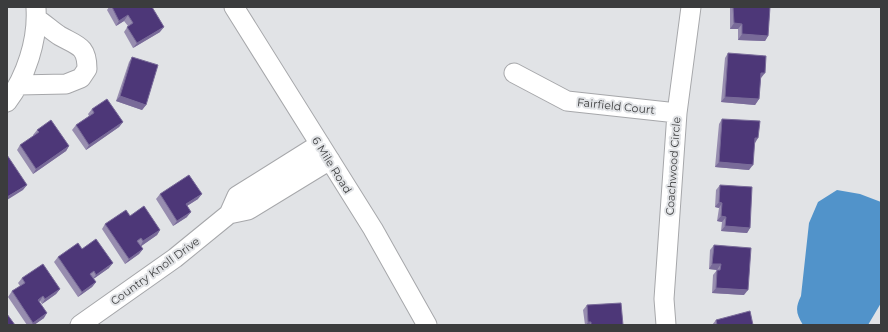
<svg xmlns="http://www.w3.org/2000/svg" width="888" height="332" font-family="Montserrat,sans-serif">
<rect width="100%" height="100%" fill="#e1e3e6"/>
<!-- water -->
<path fill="#5193ca" d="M837 190 860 194 881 202V303L868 325H803C796 314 795 308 801 296L809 223 818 202Z"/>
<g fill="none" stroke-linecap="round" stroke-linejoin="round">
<!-- minor casing -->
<g stroke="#a6a7aa" stroke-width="21">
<path id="minor" d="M234 7 373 229 427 325
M514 73 567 101 677 113
M18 85 66 84 81 78 87 69C87 46 78 46 60 36 52 31 45 24 37 19
M7 102C26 77 38 40 36 8
M320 144 237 196 229 214 248 210 330 160
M80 325 175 258 229 214
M666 325 664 299 677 113 691 7"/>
</g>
<!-- minor -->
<use href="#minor" stroke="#fff" stroke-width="19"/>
</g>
<!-- wall -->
<path fill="#978daf" d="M109 7H152L160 32 133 48 124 32 128 26 124 21 116 26 107 10Z
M730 7H770L768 36 765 41 738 40V29H730Z
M728 53 761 78 759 99 755 105 721 102 725 58Z
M132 57 146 105 142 110 116 101 129 62Z
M92 109 123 122 119 127 86 150 72 130 76 125 89 116 88 114Z
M722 119 755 143H754L749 170 715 167 719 124Z
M37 130 69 146 66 151 33 174 17 150 20 145 34 136 33 135Z
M720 185 750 228 747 233 721 231 722 222 717 221 719 208 715 207 716 190Z
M160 194 198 199 187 206V217L173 226 156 199Z
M130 216 160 230 157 235 141 246 143 249 139 254 125 264 102 229 105 224Z
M714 245 744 295 712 293 713 275 717 270 709 269 710 250Z
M82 249 109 268 93 279 96 282 92 287 78 297 54 262 58 257Z
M22 278 60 289 56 294 42 304 40 301H39L44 318 34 325H27L8 297 12 291 20 286 18 283Z
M587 305 623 325H585L583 310Z
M716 320 753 325H712Z"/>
<!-- shaded-wall -->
<path fill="#796b99" d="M128 15 124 21 116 26 119 21Z
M734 23 742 24 738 29H730Z
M164 27 160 32 133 48 137 43Z
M742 34 768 36 765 41 738 40Z
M761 73H765L761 78H757Z
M120 96 146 105 142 110 116 101Z
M725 97 759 99 755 105 721 102Z
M123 122 119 127 86 150 89 145Z
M755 138H758L755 143H751Z
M69 146 66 151 33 174 36 169Z
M719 162 753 165 749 170 715 167Z
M27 185 23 190 7 200V197Z
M202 194 198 199 182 209 186 204Z
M719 202 722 203 719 208 715 207Z
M191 212 187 217 173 226 177 221Z
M721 216 726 217 722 222 717 221Z
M725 226 750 228 747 233 721 231Z
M160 230 157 235 140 247 143 241Z
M143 249 139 254 125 264 129 259Z
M113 263 109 268 92 280 96 275Z
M712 264H721L717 270 709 269Z
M96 282 92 287 78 297 82 292Z
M716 288 748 290 744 295 712 293Z
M60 289 56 294 42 304 45 299Z
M43 296 40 301 35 305 38 300Z
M47 313 44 318 34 325H31L33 323Z
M588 322H591L589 325H586Z"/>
<!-- building -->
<path fill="#4d3778" stroke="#796b99" d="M112 7H152L164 27 137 43 127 27 133 23 128 15 119 21Z
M733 7H770L768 36 742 34V24L734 23Z
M728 53 766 56 765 73H761L759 99 725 97Z
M132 57 158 65 146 105 120 96Z
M107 99 123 122 89 145 76 125 94 113 92 109Z
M722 119 760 121 758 138H755L753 165 719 162Z
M51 120 69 146 36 169 20 145 39 132 37 130Z
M7 155 27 185 7 197Z
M189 175 202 194 186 204 191 212 177 221 160 194Z
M720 185 752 187 750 228 725 226 726 217 721 216 722 203 719 202Z
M144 206 160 230 143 241 141 238 137 241 143 249 129 259 105 224 126 210 130 216Z
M96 239 113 263 96 275 94 271 90 274 96 282 82 292 58 257 78 243 82 249Z
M714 245 751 248 748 290 716 288 717 270H720L721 264H712Z
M43 264 60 289 45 299 43 296 38 300 47 313 33 323 12 291 25 283 22 278Z
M621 303 623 325H591V322H588L587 305Z
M750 311 753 325H717L716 320Z
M7 314 15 325H7Z"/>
<g text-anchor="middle" stroke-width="4" stroke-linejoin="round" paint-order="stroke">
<!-- street labels -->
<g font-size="11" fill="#3b3c3d" stroke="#e1e3e6">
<text transform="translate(616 106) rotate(6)" y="4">Fairfield Court</text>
<text transform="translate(332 165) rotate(58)" y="4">6 Mile Road</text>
<text transform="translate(673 166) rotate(-86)" y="4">Coachwood Circle</text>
<text transform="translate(155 271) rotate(-36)" y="4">Country Knoll Drive</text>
</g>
</g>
<!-- border -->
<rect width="888" height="332" fill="none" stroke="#3b3c3d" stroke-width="16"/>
</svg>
